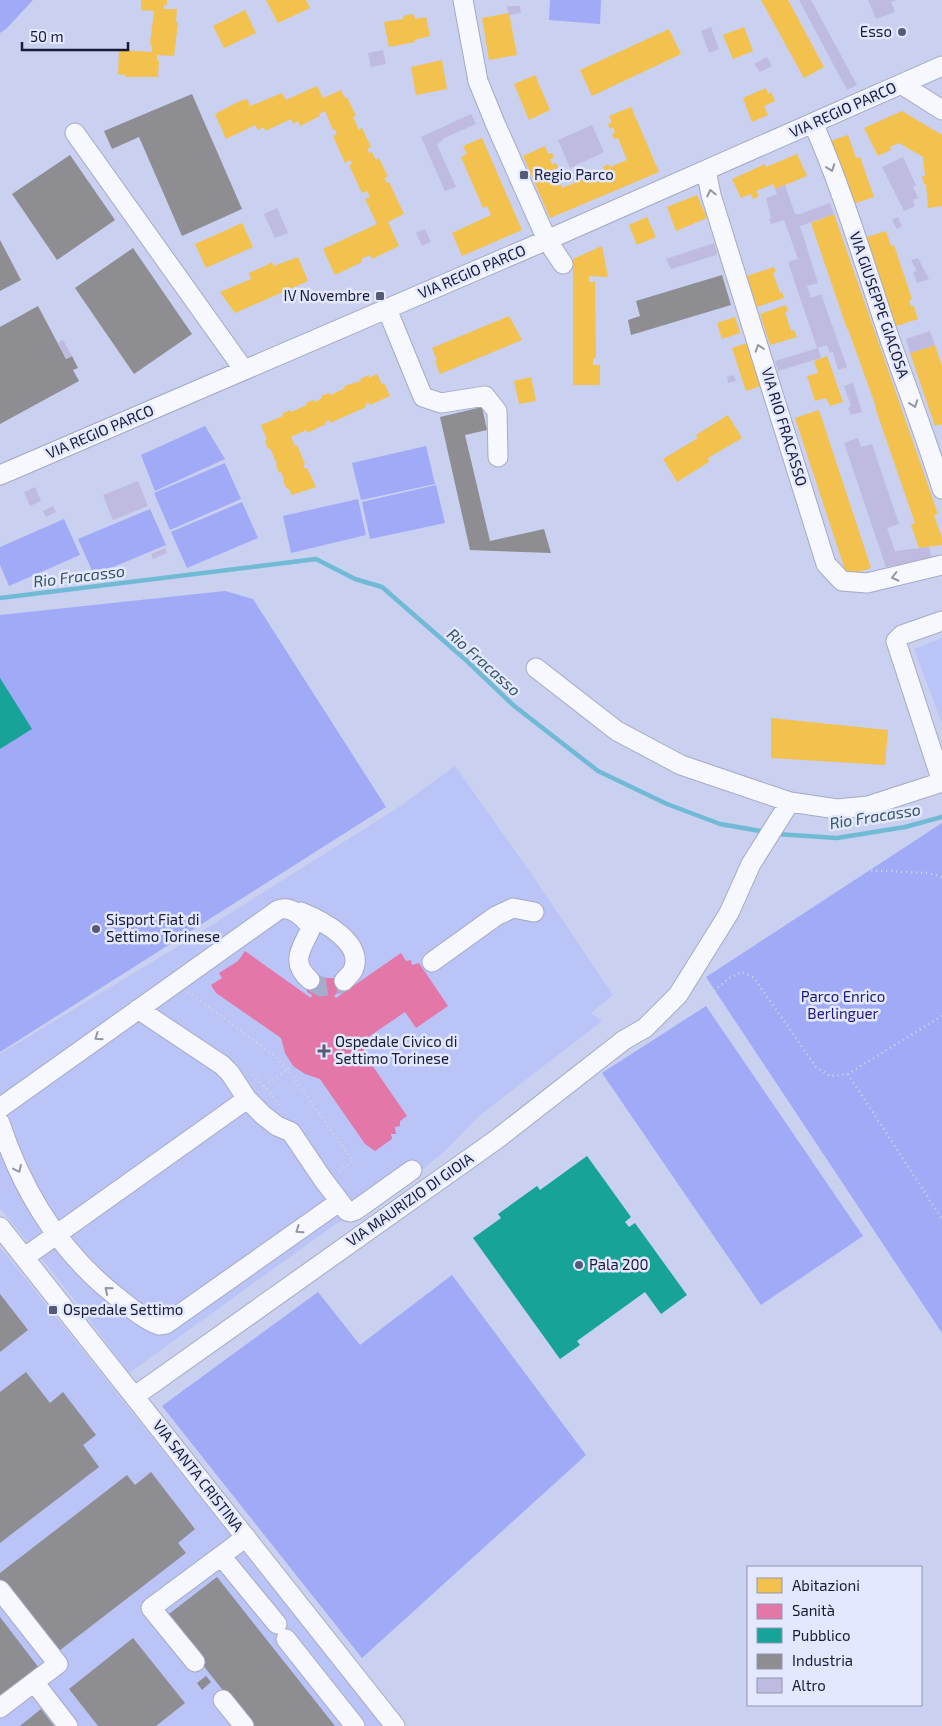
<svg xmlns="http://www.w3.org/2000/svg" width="942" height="1726" font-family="'Exo 2',sans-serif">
<rect width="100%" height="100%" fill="#c9d0f0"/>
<!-- built -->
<path fill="#bbc4f6" d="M942 638V723L914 649Z
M455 766 530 872 613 995 591 1013 602 1021 479 1116 445 1151 373 1210 337 1223 129 1373 74 1299 0 1208V1054L172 950 399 807Z
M0 1247 383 1726H0Z"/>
<!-- green -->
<path fill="#a0aaf6" d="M0 0H33L6 29 0 33Z
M550 0H601L600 24 549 20Z
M205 426 225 459 155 491 141 455Z
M426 446 435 484 361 500 352 463Z
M225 463 241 499 170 530 154 493Z
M436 485 445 523 370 539 362 502Z
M358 499 366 535 291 553 283 516Z
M242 502 258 538 187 568 171 532Z
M150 509 166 545 94 575 78 539Z
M64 519 80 555 9 586 0 565V547Z
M225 591 253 599 386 807 0 1052V615Z
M942 823V1333L706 977Z
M706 1006 863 1236 761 1305 602 1073Z
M452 1275 586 1455 362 1658 162 1406 318 1292 360 1345Z"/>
<!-- homes -->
<path fill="#f2c14e" d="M141 0H167V5H164V9H177L176 22 178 23 174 56 157 55V61H159L158 77H125V75L118 74 119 50 152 52V45L150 44 154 11 141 10Z
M266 0H306L310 8 278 23Z
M761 0H788L824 67 804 78Z
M245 10 256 33 224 48 213 26Z
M509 13 517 55 489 60 482 18Z
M414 14 415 19 426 17 430 36 414 40 415 42 389 47 384 22 404 19 403 16Z
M744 27 753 51 733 59 723 35Z
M669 29 681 54 592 96 580 70Z
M442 60 447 89 416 95 411 67Z
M535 75 550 110 529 120 514 84Z
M317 86 323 98 341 90 345 98 347 97 356 116 353 117 359 130 362 128 371 147 367 149 369 153 372 152 376 160 379 158 388 177 384 178 387 183 389 182 404 214 388 222 399 246 372 259 370 255 361 259 362 262 335 275 323 249 377 224 365 199 370 197 367 191 362 193 349 165 352 164 350 160 345 163 333 136 337 134 335 129 333 130 325 111 319 114 320 116 300 126 298 121 293 124 291 119 265 131 264 127 258 130 255 125 226 139 215 114 240 101 247 99 250 106 282 93 286 100Z
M766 88 768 94 771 92 775 101 764 106 768 115 752 122 743 98Z
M631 107 659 172 550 218 523 156 545 146 548 154 552 153 554 158 550 159 552 164 556 163 558 168 554 169 562 188 594 175 593 171 598 169 599 172 604 170 603 167 608 164 610 167 627 160 618 138 614 139 612 134 615 133 613 127 610 129 608 124 612 122 609 116Z
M902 111 942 135V206L928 208 926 184H924L922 176H925L923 157 899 143 890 147 891 150 878 156 864 128Z
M848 135 856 158 860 157 874 197 850 205 828 142Z
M482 138 522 230 462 256 452 233 491 215 487 206 483 208 461 157 467 154 463 146Z
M797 154 807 176 775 189 773 184 756 191 759 196 753 199 751 194 741 198 732 179 765 164 766 167Z
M697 195 707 218 676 231 667 207Z
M834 214 938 514 934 515 942 538V545L919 548 911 525 915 523 875 407H876L848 329H847L811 223Z
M647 217 656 237 637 245 629 225Z
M242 223 253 247 206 268 195 244Z
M886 231 891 246 894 245 912 299 909 300 911 307 914 306 918 319 893 327 864 238Z
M602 246 608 277 589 276V282H595L596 358H593V365H600V385H573V259Z
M298 257 308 281 235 313 220 292 251 279 249 273 267 265 272 262 274 266Z
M774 267 776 272 773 273 780 293 782 292 784 298 757 307 747 276Z
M786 305 788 311 785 312 791 331 794 330 797 337 770 345 760 314Z
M509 316 522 340 440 374 435 361 437 360 432 348Z
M735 317 740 333 722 339 717 323Z
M747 343 761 386 746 391 732 348Z
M935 345 942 366V424L935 426 910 353Z
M827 356 843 402 830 406 826 398 815 401 807 376 818 373 814 361Z
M377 374 382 384 384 383 390 396 370 405 369 403 365 404 366 407 330 423 329 420 325 422 326 424 307 433 306 430 291 437 295 446 297 445 305 464 303 465 305 469 307 468 316 487 292 495 288 488H286L283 480 284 479 281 472 279 473 276 465 277 464 270 448 268 449 265 441 267 440 261 425 283 416 282 414 290 410 291 412 307 405 306 403 314 400 315 402 322 398 321 396 329 393 331 395 345 388 344 386 361 381 360 379 369 375V378Z
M531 377 536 401 519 404 514 381Z
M819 410 871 568 847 576 795 418Z
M728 415 742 438 708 458 709 462 677 482 663 459 698 438 696 435Z
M771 718 888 730 885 765 771 758Z"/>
<!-- health -->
<path fill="#e377a8" d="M245 951 311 998 312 995 307 992 306 982 317 978H335L348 983 334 996 336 998 401 953 406 961 411 960 412 965 419 963 448 1006 416 1028 405 1012 364 1040 365 1047 363 1052 407 1116 400 1121V1126L395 1127 396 1134H391L392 1139 375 1151 365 1144 320 1079 305 1074 293 1066 285 1053 281 1038 216 993 211 985 222 978 219 973 238 961Z"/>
<!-- public -->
<path fill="#17a398" d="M0 678 32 729 0 749Z
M587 1156 631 1217 625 1222 629 1227 635 1223 687 1295 661 1314 645 1292 577 1341 580 1345 560 1359 473 1238 501 1218 498 1214 537 1186 540 1190Z"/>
<!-- industry -->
<path fill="#8d8d92" d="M192 94 242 209 182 236 139 137 112 149 104 131Z
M70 155 115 220 57 260 12 194Z
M0 240 21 280 0 291Z
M133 248 192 334 134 374 75 288Z
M722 275 731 305 631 335 628 320 640 316 636 301Z
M38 306 66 359 72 356 78 368 73 370 79 381 0 424V327Z
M482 407 487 430 465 435 490 541 544 529 551 553 470 550 440 417Z
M0 1294 28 1330 0 1352Z
M26 1372 50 1403 63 1392 96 1435 83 1445 99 1467 0 1543V1392Z
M151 1472 195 1529 178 1543 186 1553 55 1654 0 1582V1573L127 1475 135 1485Z
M217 1577 335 1726H251L165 1617Z
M0 1617 39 1668 0 1698Z
M133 1638 185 1703 156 1726H98L69 1689Z
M206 1676 211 1682 202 1690 197 1683Z
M41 1709 54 1726H20Z"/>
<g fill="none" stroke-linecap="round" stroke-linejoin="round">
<!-- stream -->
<path stroke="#71bad5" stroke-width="4.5" d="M0 598 316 559 355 579 382 587 467 661 513 705 598 771 667 804 720 824 766 832
M776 834 837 838 905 827 942 817"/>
</g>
<!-- building -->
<path fill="#bfbbe0" d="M799 0H811L857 85 847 90Z
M868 0H896L891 2 895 12 876 19Z
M507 6H520L521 13 509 15Z
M711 27 719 49 709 53 701 31Z
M383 50 386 64 371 67 368 53Z
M767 57 772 66 760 72 754 64Z
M471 114 476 124 444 138 437 145 456 187 445 191 421 137Z
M592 125 604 152 570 168 558 140Z
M903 157 916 185 913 187 918 198 913 200 915 206 904 211 882 167Z
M785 185 795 214H800L830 203 834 214 800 226 818 283 807 286 811 298 821 294 847 367 838 370 833 352 830 353 827 345 817 348 788 262 798 259 784 220 771 224 769 219 771 218 766 198 777 194 775 189Z
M277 208 288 233 275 238 264 214Z
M898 217 902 226 897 229 892 220Z
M425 229 431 242 422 246 416 233Z
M714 243 717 252 716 255 671 269 666 259Z
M918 258 929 279 917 283 913 272 917 271 911 260Z
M930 331 935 345 910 353 906 339Z
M63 340 72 356 66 359 58 343Z
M818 348 821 358 778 371 775 361Z
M734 375 736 381 728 383 727 377Z
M853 383 862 412 851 415 848 408 851 406 844 386Z
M858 438 861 447 872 444 899 524 887 528 895 551 929 547 932 558 886 567 844 443Z
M138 481 148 506 113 520 103 495Z
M35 487 41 501 30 506 24 492Z
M53 506 56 512 46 517 43 511Z
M165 548 167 553 153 559 151 554Z"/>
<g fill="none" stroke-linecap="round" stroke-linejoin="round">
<!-- minor-tunnel -->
<path stroke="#a6accb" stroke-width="19" stroke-dasharray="19 9" stroke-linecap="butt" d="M310 980 321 987 340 984 344 981"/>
<!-- minor casing -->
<g stroke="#a5aac5" stroke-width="21">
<path id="minor" d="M463 0 478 81 495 123 547 240 563 264
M901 84 942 110
M813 123C843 191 864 263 888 334 906 386 926 437 942 489
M75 133 244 370
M706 170 711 195 826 564 842 581 867 583 942 565
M387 309 423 397 441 403 485 396 497 411 498 457
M0 475 547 240 942 66
M536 668 617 731 681 765 790 802 837 809 868 806 942 782
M942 782 896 641 902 635 942 621
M301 912C321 920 368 944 352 972 350 975 346 978 344 981
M432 962 496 916 513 908 534 912
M138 1009 222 1065 230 1073 247 1099
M0 1108 278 910C291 905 304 917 311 928 302 949 289 961 310 980
M0 1123C23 1193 62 1255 121 1300 132 1309 145 1320 159 1325L166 1324 339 1202
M0 1227 395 1726
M25 1257 247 1099 263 1115 277 1126 291 1132 322 1178 347 1211 351 1212 356 1210 412 1170
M135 1396 497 1139 624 1040 645 1028 678 995 729 913 751 864 790 802
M246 1537 221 1556 277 1624
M0 1590 58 1664 0 1708
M286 1639 355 1726
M195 1662 151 1608 221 1556
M34 1682 68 1726
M223 1700 244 1726"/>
</g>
<!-- path -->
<path stroke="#d3d6e1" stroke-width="2.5" stroke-dasharray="1 4" stroke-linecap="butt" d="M0 609 214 585H257L318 589 371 617 421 656 503 738 598 811 699 858 735 862
M772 859 840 869 928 873 942 877
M188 992 275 1056 293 1077 353 1161 338 1172
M942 1016 848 1074 830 1076 816 1067 754 978 742 972 729 978 708 996 867 1230 942 1346
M848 1074 942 1219
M252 1075 269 1091 280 1106
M264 1086 293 1066"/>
<!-- minor -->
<use href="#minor" stroke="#f7f8fd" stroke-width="19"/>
</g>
<!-- one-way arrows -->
<defs><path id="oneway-chevron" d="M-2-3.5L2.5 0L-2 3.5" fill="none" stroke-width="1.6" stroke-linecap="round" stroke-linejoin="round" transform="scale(1.25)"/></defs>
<g stroke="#9395a3">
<use href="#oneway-chevron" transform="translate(831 168) rotate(70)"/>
<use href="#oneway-chevron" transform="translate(711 193) rotate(-103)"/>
<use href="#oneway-chevron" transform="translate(759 348) rotate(-108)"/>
<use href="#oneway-chevron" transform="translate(914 404) rotate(70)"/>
<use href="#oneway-chevron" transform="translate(895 577) rotate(166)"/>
<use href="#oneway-chevron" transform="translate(98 1037) rotate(145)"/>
<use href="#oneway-chevron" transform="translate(18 1169) rotate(65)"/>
<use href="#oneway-chevron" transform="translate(299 1230) rotate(145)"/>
<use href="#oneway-chevron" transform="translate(108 1290) rotate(-141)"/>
</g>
<!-- markers -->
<g fill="#565a77" stroke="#e3e8ff" stroke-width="2">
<circle cx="902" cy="32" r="5"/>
<rect x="519" y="170" width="10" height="10" rx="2.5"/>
<rect x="375" y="291" width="10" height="10" rx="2.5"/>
<circle cx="96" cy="929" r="5"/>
<path d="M321.5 1043.5h5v5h5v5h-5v5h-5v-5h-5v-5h5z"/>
<circle cx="579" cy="1265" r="5"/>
<rect x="48" y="1305" width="10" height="10" rx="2.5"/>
</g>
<g text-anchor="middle" stroke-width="5" stroke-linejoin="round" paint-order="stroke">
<!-- poi labels -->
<g font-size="15" fill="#181b36" stroke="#e3e8ff" text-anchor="start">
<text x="892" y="37" text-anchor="end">Esso</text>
<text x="534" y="180">Regio Parco</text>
<text x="370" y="301" text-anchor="end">IV Novembre</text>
<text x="106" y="925">Sisport Fiat di<tspan x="106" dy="17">Settimo Torinese</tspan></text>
<text x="335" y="1047">Ospedale Civico di<tspan x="335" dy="17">Settimo Torinese</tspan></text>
<text x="589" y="1270">Pala 200</text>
<text x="63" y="1315">Ospedale Settimo</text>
</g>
<!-- street labels -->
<g font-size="15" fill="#181b36" stroke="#e3e8ff">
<text transform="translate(843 110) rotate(-24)" y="5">VIA REGIO PARCO</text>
<text transform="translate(472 272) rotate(-23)" y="5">VIA REGIO PARCO</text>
<text transform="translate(879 305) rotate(71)" y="5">VIA GIUSEPPE GIACOSA</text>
<text transform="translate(784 427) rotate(73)" y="5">VIA RIO FRACASSO</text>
<text transform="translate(100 432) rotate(-23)" y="5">VIA REGIO PARCO</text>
<text transform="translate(410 1200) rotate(-35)" y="5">VIA MAURIZIO DI GIOIA</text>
<text transform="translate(198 1476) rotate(52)" y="5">VIA SANTA CRISTINA</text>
</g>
<!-- park labels -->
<g font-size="15" fill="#22177a" stroke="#e3e8ff">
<text x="843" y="1002">Parco Enrico<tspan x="843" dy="17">Berlinguer</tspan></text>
</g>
<!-- water labels -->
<g font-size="16" font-style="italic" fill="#36565e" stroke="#e3e8ff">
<text transform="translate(79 576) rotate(-7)" y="6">Rio Fracasso</text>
<text transform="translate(484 662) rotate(42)" y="6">Rio Fracasso</text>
<text transform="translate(875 816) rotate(-9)" y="6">Rio Fracasso</text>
</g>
</g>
<!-- legend -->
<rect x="747" y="1566" width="175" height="140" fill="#e3e8ff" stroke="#9296af"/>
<rect x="757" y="1578" width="25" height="15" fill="#f2c14e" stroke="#9296af"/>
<text x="792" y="1591" font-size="15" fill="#181b36">Abitazioni</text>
<rect x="757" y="1604" width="25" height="15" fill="#e377a8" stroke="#9296af"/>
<text x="792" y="1616" font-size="15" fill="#181b36">Sanità</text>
<rect x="757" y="1628" width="25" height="15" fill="#17a398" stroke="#9296af"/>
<text x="792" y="1641" font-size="15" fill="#181b36">Pubblico</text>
<rect x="757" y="1654" width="25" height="15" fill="#8d8d92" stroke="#9296af"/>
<text x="792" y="1666" font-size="15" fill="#181b36">Industria</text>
<rect x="757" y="1678" width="25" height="15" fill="#bfbbe0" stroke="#9296af"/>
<text x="792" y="1691" font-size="15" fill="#181b36">Altro</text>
<!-- scale -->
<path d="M22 42v8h106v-8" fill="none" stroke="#181b36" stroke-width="2.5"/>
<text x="30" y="42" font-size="15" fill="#181b36" stroke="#e3e8ff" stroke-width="4" paint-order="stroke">50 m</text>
</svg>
